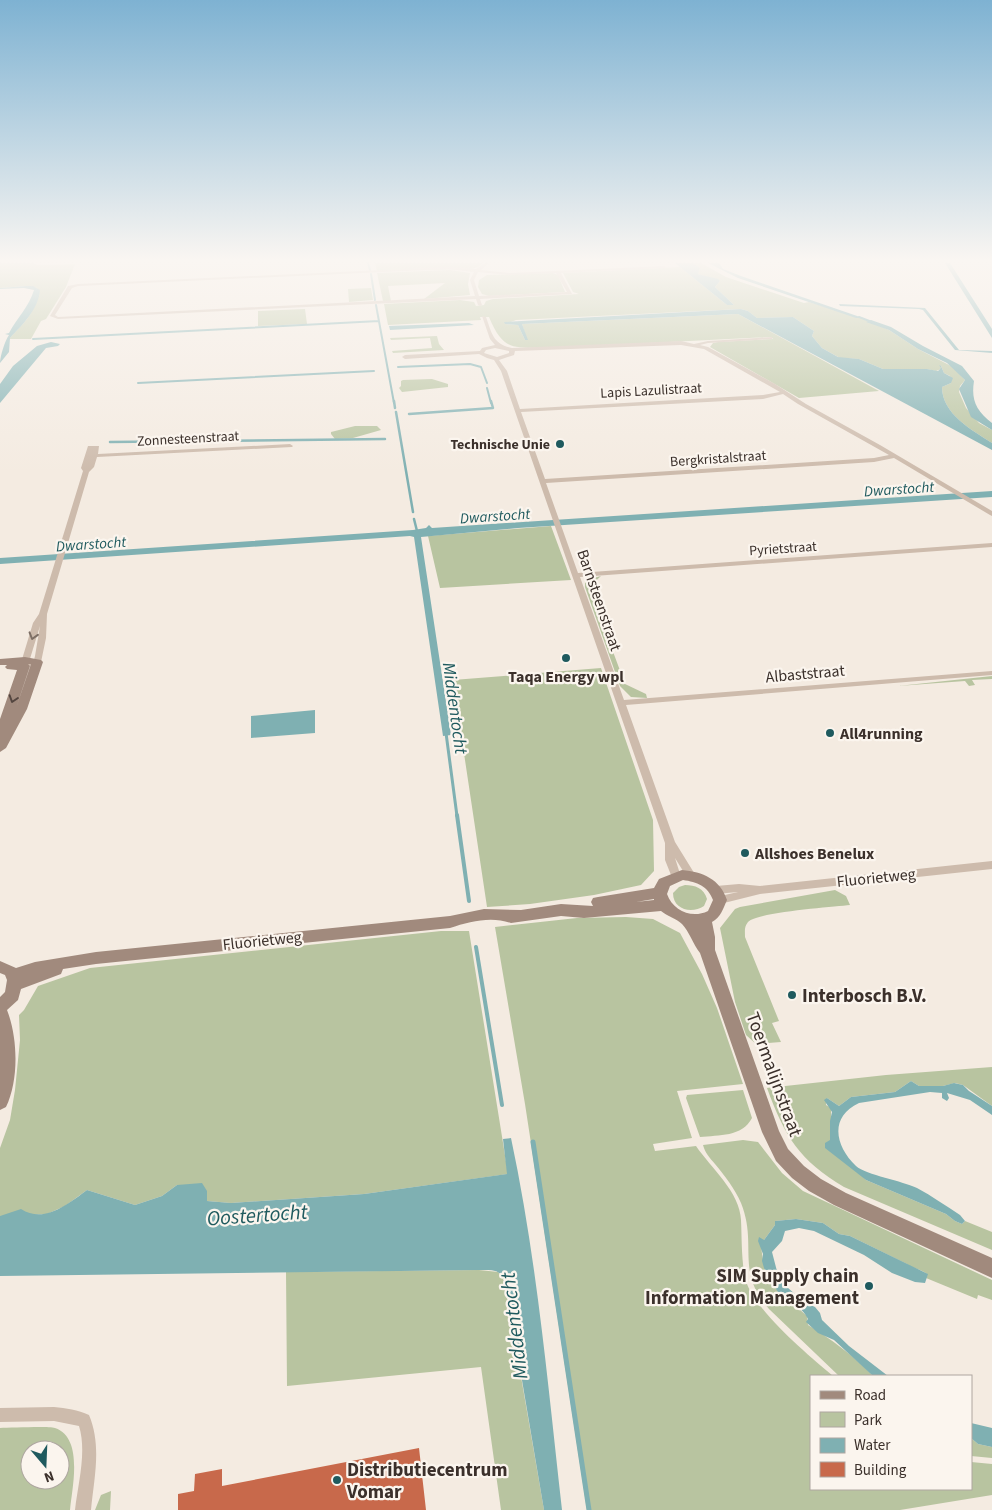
<svg xmlns="http://www.w3.org/2000/svg" width="992" height="1510" font-family="'Source Sans 3',sans-serif">
<rect width="100%" height="100%" fill="#f4ebe1"/>
<!-- green -->
<path fill="#b8c4a0" fill-rule="evenodd" d="M0 263H33L38 265 75 264 66 287 46 319 41 321 31 339H9C24 322 38 312 37 288L26 286 0 288Z
M375 263H483L478 267 471 269 377 271Z
M693 263H701L726 277 804 303 809 302 861 318 889 330 918 349 953 367 965 380 960 386 959 392 966 408 979 423 992 430V443C972 430 942 414 942 387L951 383 950 376 944 373 941 366V369L936 371 927 369H883L859 359 840 358 822 348 812 336 814 331 793 317 757 318 748 311 741 309 516 320 505 324 518 325 525 340H527L522 324 738 314 879 391 799 398 710 347 713 343 718 342 773 339 771 337 549 348C514 347 504 353 489 317H480L481 320 388 325 384 304 460 300 474 302 476 306 484 305 486 301 493 299 579 294 573 292 563 273 680 267 727 305H734L715 287 720 281 698 274 700 268Z
M450 270 470 273 468 284 470 295 424 299 445 283 388 286 391 301H383L377 273Z
M553 273 558 275 565 292 489 296 482 294 478 287 479 280 487 275Z
M371 288 373 300 349 302 348 289Z
M305 309 307 324 258 326V311Z
M437 336 439 344 444 350 393 353 392 351 432 348 430 338 391 340 390 338Z
M432 379 448 384V387L402 392 399 388 401 386V381L403 380Z
M355 426H377L381 430 353 438 335 439 331 434V432Z
M551 526 571 580 440 588 428 536Z
M601 576 589 587 625 684 646 694 647 698 631 697 620 686 585 587V583L590 579Z
M601 668 653 820 654 871 641 885 594 895 530 904 487 907 453 680Z
M992 676V679L972 680 975 685 969 686 965 681 898 686Z
M685 885C695 885 704 888 707 899L704 906C692 914 673 910 673 893L679 887Z
M835 890 846 896 850 905C833 907 757 912 748 922 744 927 745 931 745 937L779 1021 772 1023 781 1042 756 1044 746 1035 735 1002 720 928 735 909 740 907Z
M626 917 653 919 680 933 702 974 717 1008 743 1084 677 1091 692 1138 653 1144 655 1151 696 1146C711 1168 740 1192 741 1220 742 1238 741 1267 747 1284 759 1314 808 1355 833 1376H811V1489H971V1462L992 1464V1495L900 1510H587L525 1104 495 927 577 918Z
M441 931H469L508 1174 364 1194 231 1203 207 1201 177 1185 162 1196 135 1205 87 1190 65 1206 47 1214 0 1216V1148L10 1120 15 1090 20 1040 19 1015 24 1010 38 986 90 968Z
M992 1067V1106L963 1085 955 1083 943 1086H919L911 1081 895 1092 851 1097 839 1106 827 1098 826 1105 831 1108V1140L866 1180 946 1214 955 1221 962 1224 965 1221 992 1232V1250L844 1187C799 1160 785 1137 767 1088L886 1075Z
M743 1090 752 1118C742 1137 719 1135 700 1137L686 1098 687 1095Z
M743 1140 758 1142 782 1173 803 1191 992 1280V1300L978 1295 977 1299 926 1278 927 1274C921 1269 914 1269 907 1264L850 1236 839 1234 823 1223 796 1219 775 1221V1225L764 1240H762C759 1264 772 1281 784 1301H790L807 1316 808 1325C831 1339 853 1355 873 1376H839L769 1309C735 1271 758 1245 741 1203 735 1189 725 1176 715 1164 710 1158 705 1153 703 1145Z
M479 1270 498 1272 504 1278 544 1510H501L481 1367 287 1386 286 1272Z
M0 1428C10 1428 47 1426 55 1428 84 1438 72 1488 70 1510H0ZM30 1450H60V1480H30Z
M971 1438 978 1444 992 1447V1458L971 1456Z
M111 1491 110 1510H95L101 1495Z"/>
<!-- water -->
<path fill="#7fb0b2" d="M675 263H693L700 268 698 274 718 279 720 281 715 287 734 305H727Z
M708 263H719L723 269 741 276 863 318H856L738 278Z
M945 263H950L992 329V338Z
M26 286H33L40 290C38 310 23 324 10 338L9 352 0 363C0 357 5 340 9 335L5 334 9 333C17 318 29 307 34 290L24 288 0 289V288Z
M839 304 925 308 959 350 992 351V353L955 350 923 310 919 309 840 306Z
M741 309 748 311 757 318 793 317 814 331 812 336 822 348 838 357 859 359 883 369H927L938 371 941 368 939 365 941 366 944 373 953 378 951 383 942 387C942 414 972 430 992 443V450L738 314 522 324 528 340H525L518 325 505 324 504 322Z
M871 320 891 327 923 346 962 366 974 381C971 400 976 411 992 423V430L971 417 959 389 965 380 947 363 918 349 889 330 866 322Z
M469 323 474 325 390 330 389 326Z
M51 342 60 344 58 346 46 348 0 403V384L13 366 37 346Z
M992 491V497L518 528 421 537 451 735 443 736 414 537 410 536 0 564V558L413 530 426 528 429 525 432 528Z
M315 710V733L251 738V716Z
M911 1081 919 1086H943L954 1083 963 1085 969 1091 992 1106V1115L970 1100 947 1093 949 1098 947 1101 942 1098V1093L930 1092 859 1103C829 1117 835 1146 856 1166 866 1175 903 1181 917 1188 932 1196 946 1206 960 1215L965 1221 962 1224 955 1221 946 1214 866 1180 825 1148V1143L830 1140V1121L832 1112 824 1100 827 1098 839 1106 851 1097 895 1092Z
M511 1138C537 1260 548 1386 562 1510H544L506 1286C501 1269 496 1270 479 1270L0 1276V1216L21 1209C44 1224 68 1204 87 1190L135 1205 162 1196 177 1185 202 1183 207 1191V1201L231 1203 364 1194 507 1174 503 1139Z
M796 1219 823 1223 839 1234 850 1236 928 1274 925 1283 915 1282 892 1273 864 1255 814 1231 799 1228 785 1231 782 1241 772 1252 778 1275 788 1288 804 1302 815 1307 820 1313 822 1320 849 1346 888 1376H873L834 1340 818 1333 806 1322 808 1319C801 1305 790 1303 777 1299L779 1294 764 1268 762 1261 763 1254 758 1241 759 1237 764 1240 775 1225V1221Z
M971 1423 992 1428V1447L978 1444 971 1438Z"/>
<g fill="none" stroke-linecap="round" stroke-linejoin="round">
<!-- stream-far4 -->
<path stroke="#7fb0b2" stroke-width="2" d="M368 263 370 270
M371 274 375 300
M376 305 394 403
M859 317 872 322
M33 339 379 321
M398 367 470 364 481 367 487 383
M138 383 374 371
M487 388 491 403"/>
<!-- stream-far3 -->
<path stroke="#7fb0b2" stroke-width="2.5" d="M394 401 395 408
M396 412 413 512
M409 414 493 408 491 401
M110 442 385 439
M414 519 417 531"/>
<!-- stream-far2 -->
<path stroke="#7fb0b2" stroke-width="3" d="M446 733 457 816"/>
<!-- stream-far1 -->
<path stroke="#7fb0b2" stroke-width="4" d="M457 815 469 901
M476 947 502 1105"/>
<!-- stream -->
<path stroke="#7fb0b2" stroke-width="5" d="M533 1142 589 1510"/>
</g>
<!-- building -->
<path fill="#c8694b" d="M419 1448 426 1510H178V1494L194 1491 195 1474 222 1469V1486Z"/>
<g fill="none" stroke-linecap="round" stroke-linejoin="round">
<!-- street -->
<path fill="#cdbbac" fill-rule="evenodd" d="M485 263H489L481 270 510 273 664 266 666 267 664 268 561 273 572 294 480 299 482 305 480 306 478 305 476 299 58 319 50 316 68 286 78 284 447 267 476 269ZM447 269 474 272 470 280 475 296 58 317 55 315 72 288 78 286ZM478 272 510 275 556 273 567 292 479 296 474 280Z
M482 316 486 317C492 334 493 344 512 348L681 341 694 344 708 341 772 337V339H770L708 343 700 345 708 347 775 384 806 404 880 445 992 511V516L990 515 894 458 874 462 546 483 578 573 992 543V547L580 577 624 700 992 671V675L626 705 675 842 696 876 694 879H688L675 858 681 877 679 880H673L665 860V843L501 371 494 360 487 358 479 354 405 359 402 357 405 355 480 351 482 348 495 345 490 339ZM681 345 704 349 780 392 763 395 520 409 507 371 499 360 514 355 515 351ZM495 348 509 351V353L497 357 484 353 486 350ZM783 394 798 404 889 455 874 458 545 479 521 412 763 399Z
M290 444 293 446 292 447 97 457 94 467 89 472 47 614 46 638 41 662 40 664 28 666 27 668H21L20 666 33 623 39 614 83 471 81 468 88 446H99L98 454ZM40 626 35 656 34 660 29 662Z
M992 861V869L760 894 720 904 716 903 715 900 716 897 738 892 716 894 712 893 711 890 712 887 716 886 739 884 760 886Z
M54 1407C66 1408 78 1410 89 1415 102 1446 94 1478 91 1510H75C78 1483 87 1452 79 1426L54 1421 0 1422V1408Z"/>
<!-- secondary -->
<path fill="#a18a7d" fill-rule="evenodd" d="M25 657 41 660 43 662 27 709 6 748 0 752V719L17 670 7 669 5 667 7 665H0V659ZM28 664H31L16 708 30 666Z
M682 870C703 872 720 879 727 900 723 909 721 917 712 922L715 937V950L779 1131 788 1149 804 1166 821 1179 846 1193 992 1258V1278L834 1205 809 1191 792 1178 776 1161 762 1132 700 953C693 944 689 931 682 924 677 919 667 916 661 911L584 918 561 916 511 923C492 916 470 921 450 928L96 964 63 969 61 974 21 989 18 1000 7 1010C18 1038 19 1080 6 1107L0 1110V997L5 992 7 980 5 975 0 973V961L16 968 35 962 96 952 450 916 484 909 521 910 561 904 593 906 591 902 593 898 598 897 654 888 659 879ZM683 880C697 882 708 886 713 900L708 911C692 919 673 911 667 894L670 886ZM654 899V900L636 902Z"/>
</g>
<!-- one-way arrows -->
<defs><path id="oneway-chevron" d="M-2-3.5L2.5 0L-2 3.5" fill="none" stroke-width="1.6" stroke-linecap="round" stroke-linejoin="round" transform="scale(1.25)"/></defs>
<use stroke="#7d6f65" href="#oneway-chevron" transform="translate(33 636) rotate(107)"/>
<use stroke="#544640" href="#oneway-chevron" transform="translate(13 699) rotate(108)"/>
<!-- sky -->
<linearGradient id="sky" x2="0" y2="1"><stop stop-color="#7eb2d2"/><stop offset="0.55" stop-color="#faf6f2"/><stop offset="1" stop-color="#faf6f2" stop-opacity="0"/></linearGradient>
<rect width="992" height="474" fill="url(#sky)"/>
<!-- markers -->
<g fill="#1f5a5e" stroke="#fbf5ee" stroke-width="2">
<circle cx="560" cy="444" r="5"/>
<circle cx="566" cy="658" r="5"/>
<circle cx="830" cy="733" r="5"/>
<circle cx="745" cy="853" r="5"/>
<circle cx="792" cy="995" r="5"/>
<circle cx="869" cy="1286" r="5"/>
<circle cx="337" cy="1480" r="5"/>
</g>
<g text-anchor="middle" stroke-width="4.5" stroke-linejoin="round" paint-order="stroke">
<!-- far-street labels -->
<g font-size="14" fill="#3b302b" stroke="#fbf5ee">
<text transform="translate(651 390) rotate(-3)" y="5">Lapis Lazulistraat</text>
<text transform="translate(188 438) rotate(-3)" y="5">Zonnesteenstraat</text>
<text transform="translate(718 458) rotate(-4)" y="5">Bergkristalstraat</text>
<text transform="translate(783 548) rotate(-4)" y="5">Pyrietstraat</text>
</g>
<!-- far-poi labels -->
<g font-size="14" font-weight="bold" fill="#3b302b" stroke="#fbf5ee" text-anchor="end">
<text x="550" y="449">Technische Unie</text>
</g>
<!-- far-water labels -->
<g font-size="15" font-style="italic" fill="#1f5a5e" stroke="#fbf5ee">
<text transform="translate(899 489) rotate(-4)" y="5">Dwarstocht</text>
<text transform="translate(495 516) rotate(-4)" y="5">Dwarstocht</text>
<text transform="translate(91 544) rotate(-4)" y="5">Dwarstocht</text>
</g>
<!-- street labels -->
<g font-size="16" fill="#3b302b" stroke="#fbf5ee">
<text transform="translate(600 600) rotate(71)" y="6">Barnsteenstraat</text>
<text transform="translate(805 673) rotate(-5)" y="6">Albaststraat</text>
<text transform="translate(876 877) rotate(-6)" y="6">Fluorietweg</text>
<text transform="translate(262 940) rotate(-6)" y="6">Fluorietweg</text>
</g>
<!-- poi labels -->
<g font-size="16" font-weight="bold" fill="#3b302b" stroke="#fbf5ee" text-anchor="start">
<text x="566" y="682" text-anchor="middle">Taqa Energy wpl</text>
<text x="840" y="739">All4running</text>
<text x="755" y="859">Allshoes Benelux</text>
</g>
<!-- water labels -->
<g font-size="18" font-style="italic" fill="#1f5a5e" stroke="#fbf5ee">
<text transform="translate(455 708) rotate(82)" y="6">Middentocht</text>
</g>
<!-- near-poi labels -->
<g font-size="19" font-weight="bold" fill="#3b302b" stroke="#fbf5ee" text-anchor="start">
<text x="802" y="1002">Interbosch B.V.</text>
<text x="859" y="1282" text-anchor="end">SIM Supply chain<tspan x="859" dy="22">Information Management</tspan></text>
<text x="347" y="1476">Distributiecentrum<tspan x="347" dy="22">Vomar</tspan></text>
</g>
<!-- near-street labels -->
<g font-size="19" fill="#3b302b" stroke="#fbf5ee">
<text transform="translate(775 1074) rotate(70)" y="7">Toermalijnstraat</text>
</g>
<!-- near-water labels -->
<g font-size="21" font-style="italic" fill="#1f5a5e" stroke="#fbf5ee">
<text transform="translate(257 1215) rotate(-4)" y="7">Oostertocht</text>
<text transform="translate(514 1326) rotate(-97)" y="7">Middentocht</text>
</g>
</g>
<!-- legend -->
<rect x="810" y="1375" width="162" height="115" fill="#fbf5ee" stroke="#aea6a0"/>
<rect x="820" y="1391" width="25" height="8" fill="#a18a7d" stroke="#aea6a0"/>
<text x="854" y="1400" font-size="15" fill="#3b302b">Road</text>
<rect x="820" y="1412" width="25" height="15" fill="#b8c4a0" stroke="#aea6a0"/>
<text x="854" y="1425" font-size="15" fill="#3b302b">Park</text>
<rect x="820" y="1438" width="25" height="15" fill="#7fb0b2" stroke="#aea6a0"/>
<text x="854" y="1450" font-size="15" fill="#3b302b">Water</text>
<rect x="820" y="1462" width="25" height="15" fill="#c8694b" stroke="#aea6a0"/>
<text x="854" y="1475" font-size="15" fill="#3b302b">Building</text>
<!-- north arrow -->
<g transform="translate(45 1465) rotate(161)"><circle r="24" fill="#fbf5ee" stroke="#aea6a0"/>
<path d="M0-4L9 19L0 12L-9 19Z" fill="#1f5a5e"/>
<text y="-8" font-size="14" font-weight="bold" text-anchor="middle" fill="#3b302b">N</text>
</g>
</svg>
